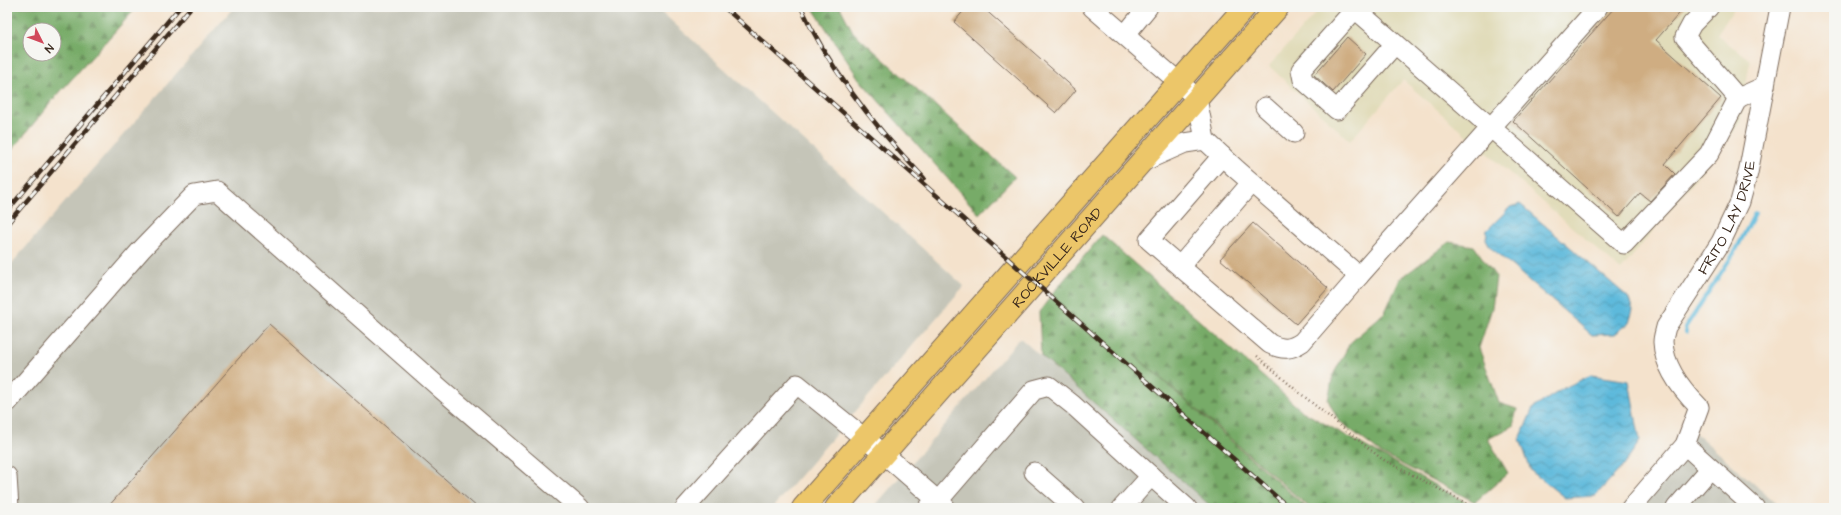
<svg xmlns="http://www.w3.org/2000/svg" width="1841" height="515" font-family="'Architects Daughter',sans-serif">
<defs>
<pattern id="forest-firs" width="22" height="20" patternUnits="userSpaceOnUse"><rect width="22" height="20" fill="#77ab67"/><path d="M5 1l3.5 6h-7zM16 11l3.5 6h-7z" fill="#638b54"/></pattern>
<pattern id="water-waves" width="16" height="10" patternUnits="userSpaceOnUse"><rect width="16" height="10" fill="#5db9db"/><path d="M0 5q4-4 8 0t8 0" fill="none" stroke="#4e97b1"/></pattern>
</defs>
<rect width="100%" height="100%" fill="#f6f6f2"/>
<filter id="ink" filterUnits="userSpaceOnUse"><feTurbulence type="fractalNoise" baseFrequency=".025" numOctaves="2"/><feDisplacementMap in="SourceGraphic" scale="8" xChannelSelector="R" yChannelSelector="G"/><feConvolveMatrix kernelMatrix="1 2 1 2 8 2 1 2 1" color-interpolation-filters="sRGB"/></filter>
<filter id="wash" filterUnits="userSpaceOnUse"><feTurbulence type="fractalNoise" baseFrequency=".012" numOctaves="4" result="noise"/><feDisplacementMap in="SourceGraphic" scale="16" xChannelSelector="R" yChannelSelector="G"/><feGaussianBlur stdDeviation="0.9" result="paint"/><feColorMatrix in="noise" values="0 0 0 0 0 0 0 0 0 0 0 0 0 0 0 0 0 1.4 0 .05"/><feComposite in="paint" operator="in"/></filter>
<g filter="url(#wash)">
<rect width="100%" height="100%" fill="#f4e2cc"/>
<!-- built -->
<path fill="#e1dcba" d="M1321 7H1735L1717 35 1750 60 1740 124 1621 270 1403 80 1350 141 1269 66Z"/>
<!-- industrial -->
<path fill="#c5c5b8" d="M234 7H656L964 286 772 508H7V269Z
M1020 338 1213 508H873Z
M1692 430 1782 508H1621Z"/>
<!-- forest -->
<path fill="url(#forest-firs)" stroke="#596a42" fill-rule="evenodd" d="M7 7H137L52 101 7 156ZM30 30H54V54H30Z
M812 7H840L853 32 1015 177 979 214 859 79Z
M1102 235 1302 411 1476 508H1310L1134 355 1307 508H1213L1041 356 1039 312 1058 287Z
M1449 242 1474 246 1496 277 1492 308 1479 348 1499 403 1517 409 1513 426 1488 439 1508 473 1475 502 1382 454 1338 420 1328 400 1333 375 1350 343 1385 312 1400 279Z"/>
<!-- water -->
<path fill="url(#water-waves)" stroke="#4c727c" d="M1520 204 1628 297 1633 310 1629 323 1615 334 1592 335 1491 248 1486 239 1487 230 1510 207Z
M1591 375 1629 381 1640 441 1622 467 1595 496 1565 498 1531 471 1520 439 1533 408 1564 388Z"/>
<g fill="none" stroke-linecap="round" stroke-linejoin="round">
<!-- stream -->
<path stroke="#5db9db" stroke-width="4" d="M1686 332 1685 328 1736 250 1755 213"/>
</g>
<g id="blocks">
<!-- building -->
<path fill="#cfad82" d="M967 7H982L1076 90 1056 113 954 22Z
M1615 7H1685L1656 40 1721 98 1665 164 1675 174 1650 201 1640 193 1619 217 1513 121Z
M1347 37 1366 54 1333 92 1314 75Z
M1253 223 1328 288 1296 324 1220 259Z
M269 324 478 508H107Z"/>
</g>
</g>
<g filter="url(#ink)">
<use href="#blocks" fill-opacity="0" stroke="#7c6a5b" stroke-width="1"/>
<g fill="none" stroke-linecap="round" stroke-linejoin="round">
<!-- minor casing -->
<g stroke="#7c6a5b" stroke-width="21">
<g id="minor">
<path d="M1092 7 1197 98 1205 140 1236 169 1359 276 1598 7"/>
<path d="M1353 7 1624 244 1709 154 1738 98 1765 86"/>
<path d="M1709 7 1692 24 1685 37 1738 98"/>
<path d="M1355 9 1301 70 1303 80 1337 110 1395 44"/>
<path d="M1125 35 1148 7"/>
<path d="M1265 107 1294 133"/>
<path d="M1222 156 1149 240 1270 344C1283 350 1290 350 1302 342L1359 276"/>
<path d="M1142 162 1185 143 1205 140"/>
<path d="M1180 266 1251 183"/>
<path d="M7 403 141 250 194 195 217 191 441 389 580 508"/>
<path d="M1685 445 1755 508"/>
<path d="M1034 472 1075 508"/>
<path d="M7 476 9 508"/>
<path d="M685 508 797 384 884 454 946 508"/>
<path d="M928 508 938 501 1034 390 1049 386 1073 405 1151 476"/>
<path d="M1122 508 1151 476 1187 508"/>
<path id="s1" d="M1631 508 1685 445 1699 407C1682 390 1664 367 1663 342 1663 337 1665 332 1666 327L1721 242 1740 202 1748 173 1780 7"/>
<path d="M1676 508 1710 469"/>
</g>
</g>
<!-- major casing -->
<g stroke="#7c6a5b" stroke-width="24">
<g id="major">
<path d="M803 508 1245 7"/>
<path id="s2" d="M836 508 1278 7"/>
</g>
</g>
<!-- path -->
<path stroke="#7c6a5b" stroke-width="2.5" stroke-dasharray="1 3" stroke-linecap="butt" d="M1257 356 1296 390 1382 459 1475 508"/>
<!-- minor -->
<use href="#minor" stroke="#fff" stroke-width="19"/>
<!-- major -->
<use href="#major" stroke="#ecc669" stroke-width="22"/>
<!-- rail casing -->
<g stroke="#3b2a1e" stroke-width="4.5">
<path id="rail" d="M724 7 1289 508
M801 7C830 71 875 127 924 178
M7 211 180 7
M7 224 191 7"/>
</g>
<!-- rail -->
<use href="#rail" stroke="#f6f6f2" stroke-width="3" stroke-dasharray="9" stroke-linecap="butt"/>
</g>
</g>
<g text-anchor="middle" stroke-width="3" stroke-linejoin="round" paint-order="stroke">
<!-- street labels -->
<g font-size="15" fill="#3b2a1e" stroke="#f6f6f2">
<text dy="5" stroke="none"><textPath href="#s1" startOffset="341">FRITO LAY DRIVE</textPath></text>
<text dy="5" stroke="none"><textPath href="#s2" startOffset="334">ROCKVILLE ROAD</textPath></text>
</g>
</g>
<!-- margin -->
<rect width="1841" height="515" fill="none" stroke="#f6f6f2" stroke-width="24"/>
<!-- north arrow -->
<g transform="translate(42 42) rotate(132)"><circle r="19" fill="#f6f6f2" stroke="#aba49d"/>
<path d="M0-3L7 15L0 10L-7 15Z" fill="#d1495b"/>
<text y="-6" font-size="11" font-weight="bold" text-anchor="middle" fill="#3b2a1e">N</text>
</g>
</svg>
